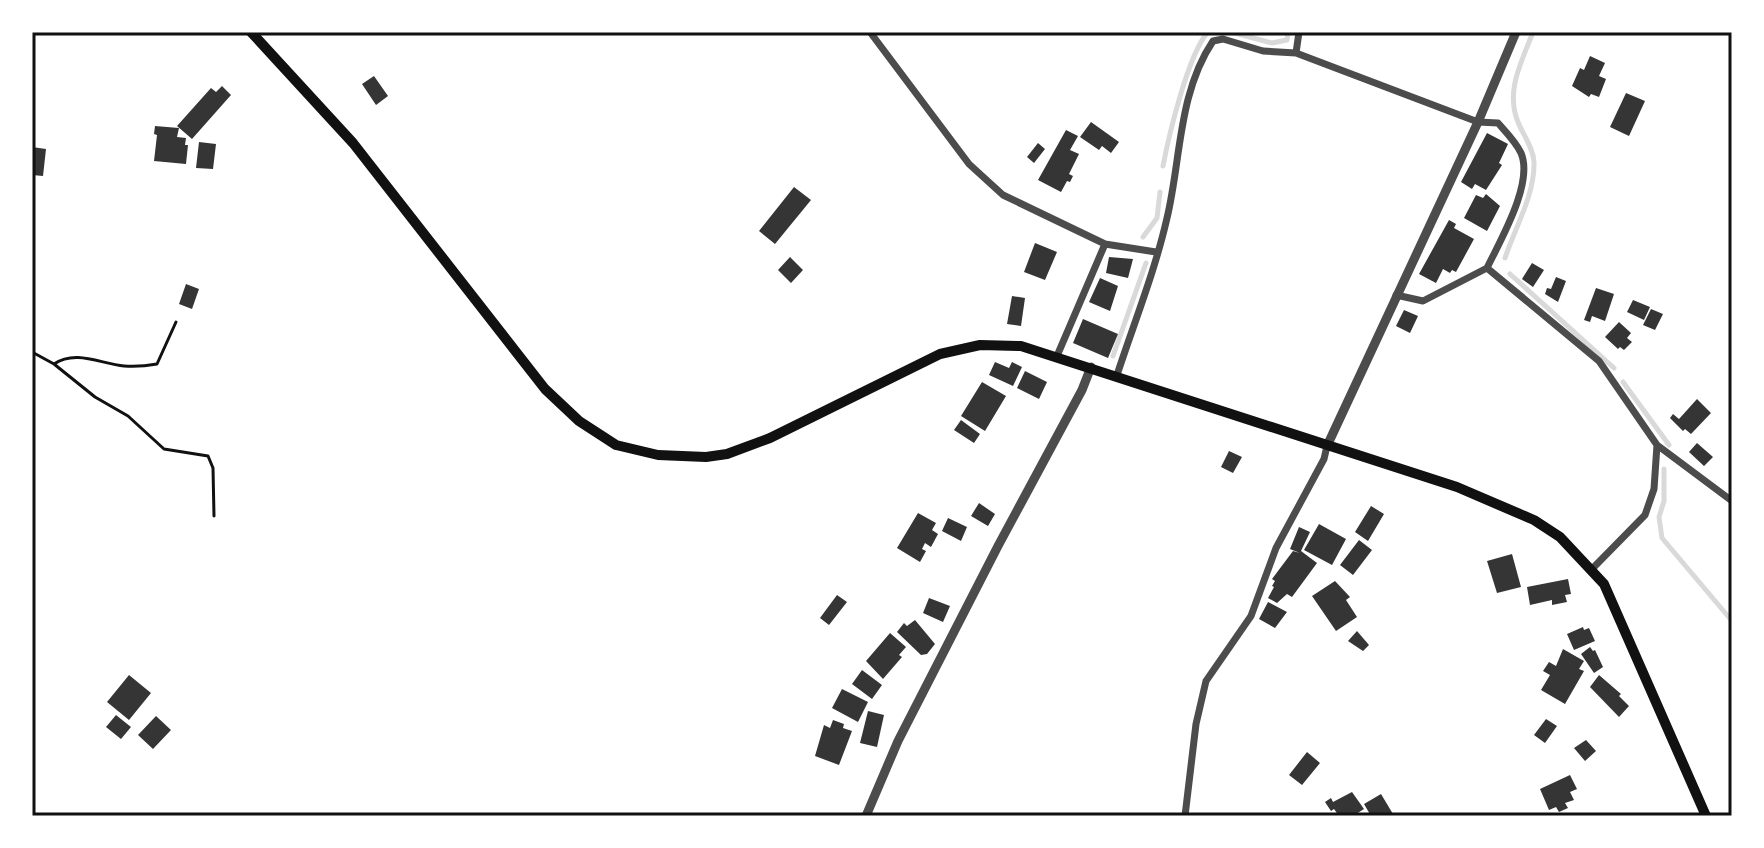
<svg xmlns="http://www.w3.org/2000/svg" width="1764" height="848" font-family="Inter,sans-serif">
<rect width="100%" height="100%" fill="#fff"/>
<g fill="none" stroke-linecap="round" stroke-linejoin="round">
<!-- stream -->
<path stroke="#d9d9d9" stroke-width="5" d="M1231 32 1272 43 1287 40 1288 32
M1163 166C1169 135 1188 54 1208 32
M1143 237 1157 218 1160 192
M1505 258C1515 228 1535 194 1534 162 1533 147 1523 135 1518 122 1505 91 1522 61 1533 32
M1510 274 1614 368
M1113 356 1146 263
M1623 382 1669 445
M1664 469V501L1659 517 1662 538 1732 621"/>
</g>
<!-- building -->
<path fill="#353535" d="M1590 56 1605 63 1599 76 1606 79 1599 97 1591 94 1589 97 1572 86 1580 68 1584 70Z
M374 76 388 96 376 105 362 84Z
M222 86 231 95 192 139 177 126 211 88 216 92Z
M1626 93 1645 101 1629 136 1610 127Z
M1091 122 1119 142 1111 153 1102 146 1099 150 1080 137Z
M155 126 179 128 177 137 186 138 185 145H188L186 164 154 161 157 135 154 134Z
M1066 130 1078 136 1070 150 1079 154 1069 174 1073 176 1070 182 1067 181 1061 192 1038 180Z
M1487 133 1508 144 1499 163 1502 165 1486 190 1475 184 1472 189 1461 182Z
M199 142 216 144 213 169 196 168Z
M1038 143 1045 149 1034 163 1027 157Z
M32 147 46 149 43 176 32 175Z
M794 187 811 200 775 244 759 231Z
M1486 194 1500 206 1487 231 1464 218 1476 195 1483 198Z
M1449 220 1456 224 1454 228 1474 239 1456 272 1452 270 1450 273 1443 269 1436 283 1419 274Z
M1035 243 1057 252 1045 280 1024 272Z
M790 257 803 270 791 283 778 270Z
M1109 257 1133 259 1128 278 1106 273Z
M1532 263 1544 270 1533 287 1522 279Z
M1556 277 1566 281 1558 302 1545 294 1547 288 1551 289Z
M1100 278 1118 286 1110 311 1089 302Z
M186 284 199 289 192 309 179 304Z
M1596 288 1614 294 1605 321 1592 316 1590 322 1584 320Z
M1012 296 1025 298 1021 326 1007 324Z
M1633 300 1650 307 1644 320 1627 312Z
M1651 309 1663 314 1655 330 1643 325Z
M1404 310 1418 316 1410 333 1396 326Z
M1083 319 1118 334 1108 358 1073 343Z
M1619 322 1631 333 1627 338 1632 342 1624 350 1620 347 1618 349 1605 337Z
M995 362 1009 368 1012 362 1022 367 1013 386 989 375Z
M1025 371 1047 382 1039 399 1017 388Z
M982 382 1006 396 985 431 961 416Z
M1697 399 1711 413 1691 434 1685 429 1683 431 1670 418 1673 414 1679 419Z
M961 420 980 434 974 443 954 430Z
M1697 443 1713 457 1704 466 1689 452Z
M1229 451 1242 457 1233 473 1221 467Z
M979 503 995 514 988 526 971 516Z
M1371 506 1384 514 1368 541 1355 532Z
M918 513 936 523 932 530 938 534 931 547 925 543 922 549 926 551 920 562 897 548Z
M948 518 967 527 961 541 942 531Z
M1319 524 1346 539 1332 565 1304 550Z
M1299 527 1310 532 1301 551 1317 563 1292 597 1287 594 1277 603 1268 598 1274 587 1272 586 1275 581 1272 579 1293 551 1300 553 1290 549Z
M1359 540 1372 550 1353 575 1340 565Z
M1512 554 1521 587 1497 593 1487 561Z
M1568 579 1571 594 1565 595 1567 602 1552 605V600L1530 605 1527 587Z
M1335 581 1350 597 1346 600 1357 617 1336 631 1312 596Z
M837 595 847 602 829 625 820 618Z
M929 598 950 606 943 622 923 613Z
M1268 602 1287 612 1275 628 1259 619Z
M915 620 935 644 927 654 921 655 897 632 904 623 907 626Z
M1583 627 1584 630 1589 628 1595 641 1574 650 1567 634Z
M1357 631 1369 645 1363 651 1348 641Z
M890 633 906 647 899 655 902 657 883 679 866 661Z
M1590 647 1593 651 1595 650 1603 667 1594 673 1581 654Z
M1563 649 1584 661 1579 669 1584 671 1565 704 1541 690 1550 675 1543 671 1549 662 1556 666Z
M862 670 882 685 872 699 852 684Z
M129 675 151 693 129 720 107 702Z
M1599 675 1621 694 1619 696 1629 706 1619 717 1590 687Z
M842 689 868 702 858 722 832 708Z
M868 711 884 715 877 747 860 743Z
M116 715 131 727 121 739 106 727Z
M156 716 171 730 153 749 138 735Z
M1546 719 1557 726 1545 743 1534 735Z
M833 720 844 724 843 728 852 731 839 765 815 756 824 725 830 728Z
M1586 740 1596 751 1585 761 1574 748Z
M1307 752 1320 763 1302 785 1289 775Z
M1570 775 1577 789 1570 792 1574 800 1565 803 1568 808 1559 812 1556 807 1549 810 1540 789Z
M1352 792 1364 809 1353 816H1339L1334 809 1331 811 1325 802 1331 798 1333 802Z
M1381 794 1393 814 1390 816H1371L1364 804Z"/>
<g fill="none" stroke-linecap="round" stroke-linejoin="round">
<!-- path -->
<path stroke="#111" stroke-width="3" d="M32 352 54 364C76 349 101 364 124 366 136 367 146 366 157 364L176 322
M54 364 95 397 128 416 164 449 208 456 213 468 214 516"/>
<!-- minor -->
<path stroke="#4c4c4c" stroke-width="7" d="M870 32 969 164 1003 195 1105 244 1156 252
M1296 53 1299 32
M1396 295 1423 301 1487 268 1599 361 1657 445 1654 489 1645 515 1593 568
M1057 356 1105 244
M1117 375C1134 323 1155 271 1167 218 1181 160 1178 93 1213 41L1223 39 1263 51 1296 53 1478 122 1498 123C1506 132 1516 142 1521 153 1534 183 1500 241 1487 268
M1657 445 1732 501
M1185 816 1196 724 1206 681 1251 616 1276 548 1324 459 1327 446"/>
<!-- tertiary -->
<path stroke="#4c4c4c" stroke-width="9" d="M1327 446 1478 122 1516 32
M866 816 898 741 998 546 1082 390 1091 367"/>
<!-- secondary -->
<path stroke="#111" stroke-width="10" d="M251 32 353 143 545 389 579 421 616 445 658 455 706 457 727 454 770 438 940 354 980 345 1021 346 1457 487 1534 520 1560 537 1604 584 1706 816"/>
</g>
<!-- border -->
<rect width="1764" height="848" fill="none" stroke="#ffffff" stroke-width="68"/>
<rect x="34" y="34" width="1696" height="780" fill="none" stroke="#111" stroke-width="3"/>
</svg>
